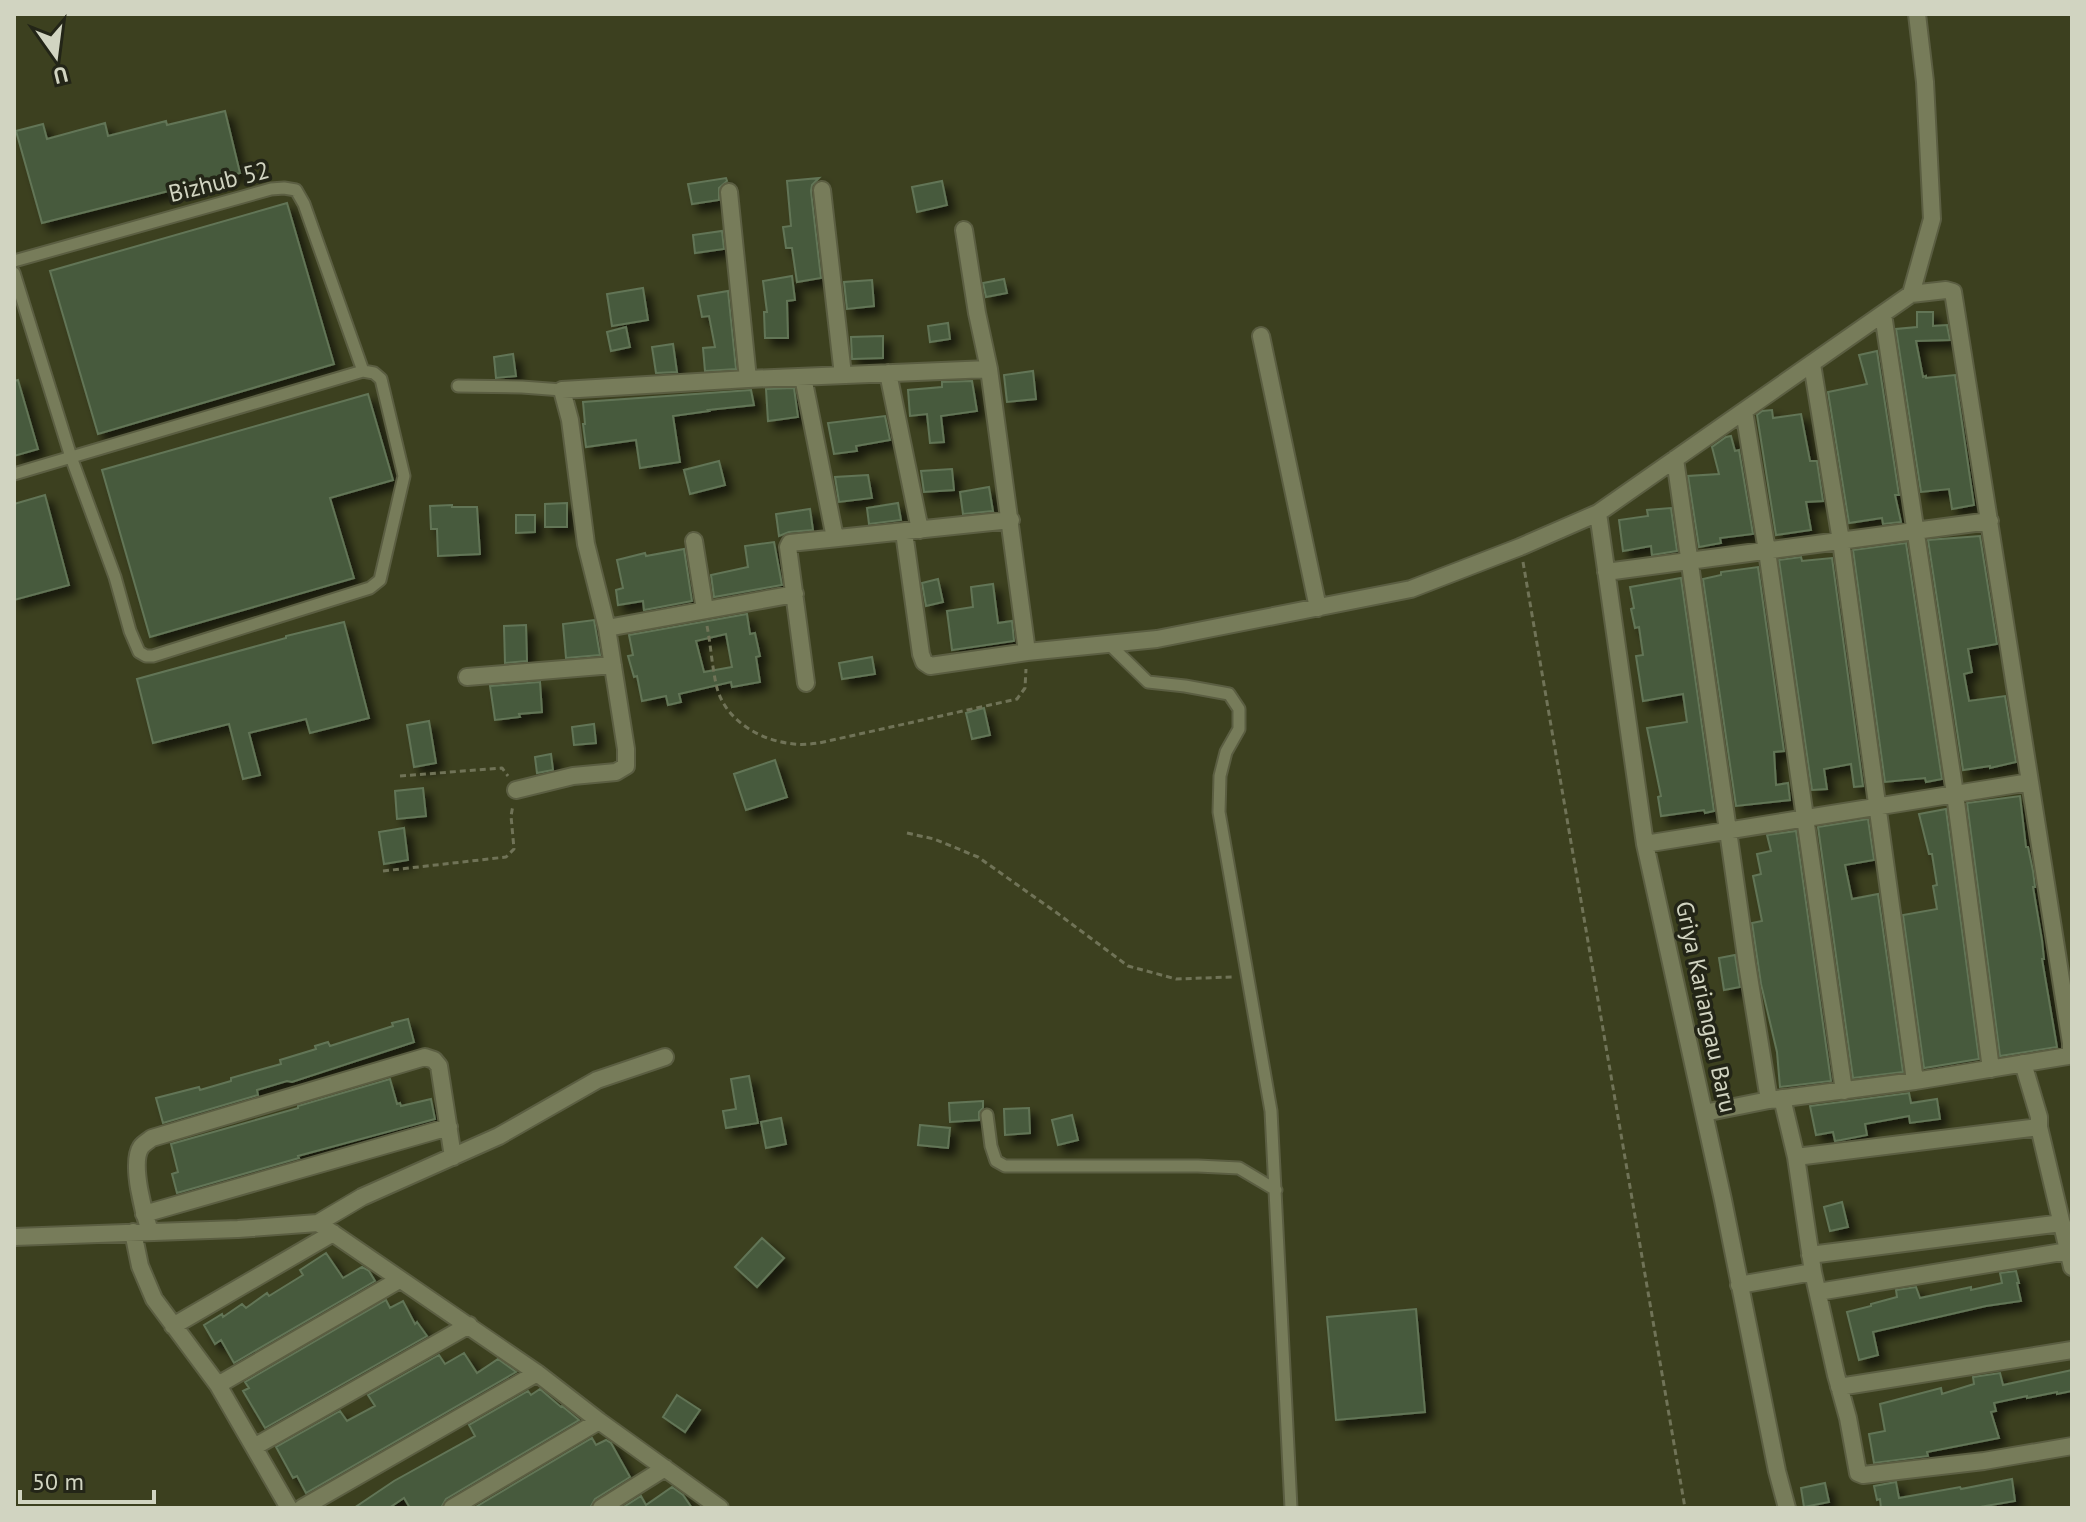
<svg xmlns="http://www.w3.org/2000/svg" width="2086" height="1522" font-family="'PT Sans',sans-serif">
<defs>
<filter id="shadow"><feDropShadow dx="7" dy="7" stdDeviation="4" flood-color="#0009"/></filter>
</defs>
<rect width="100%" height="100%" fill="#3c401f"/>
<!-- building -->
<path fill="#475a3d" stroke="#627557" stroke-width="2" fill-rule="evenodd" filter="url(#shadow)" d="M225 111 240 173 42 223 16 131 43 124 47 139 105 123 108 136 166 121 167 125Z
M726 178 727 181 719 188V200L692 204 688 184Z
M819 178 812 185 811 191 821 278 797 282 792 248H786L783 227 791 226 787 181Z
M942 181 947 205 917 212 912 187Z
M287 203 334 364 98 434 50 271Z
M722 231 724 249 695 253 693 235Z
M792 276 795 300 787 301 788 338H765L764 312H767L763 281Z
M1004 279 1007 293 986 297 983 283Z
M872 280 874 306 847 309 844 282Z
M643 288 648 320 612 326 607 294Z
M728 291 736 369 705 371 703 348 715 347 709 316 702 317 698 296Z
M1917 312H1933V326L1947 325 1950 340 1916 341 1923 377 1926 376V378L1955 375 1974 505 1952 509 1949 489 1921 492 1896 329 1917 327Z
M948 323 950 339 930 342 928 326Z
M626 327 630 347 611 351 607 332Z
M883 336V358L852 359 851 337Z
M673 344 677 372 656 373 652 347Z
M1877 351 1899 495H1895L1901 522 1883 524 1882 518 1849 523 1828 392 1867 384 1859 355Z
M513 354 516 376 496 378 494 357Z
M1033 371 1036 399 1007 402 1004 375Z
M18 380 38 449 14 456V381Z
M972 381 977 411 941 416 944 442 930 443 927 414 910 416 908 390 942 387V382Z
M794 388 798 417 768 421 766 389Z
M751 390 754 405 708 410 709 411 673 416 680 462 640 468 636 440 586 447 583 424H585L583 402Z
M368 394 393 480 330 498 354 578 150 637 102 470Z
M1772 410 1773 418 1801 414 1810 461H1817L1823 501 1806 502 1811 530 1776 535 1757 415 1762 411Z
M885 416 890 440 856 446 857 451 834 454 828 423Z
M1731 436 1735 451 1739 450 1753 534 1720 538 1721 543 1699 547 1688 476 1719 474 1712 447 1726 437Z
M719 461 725 485 690 494 684 470Z
M952 469 954 490 924 492 921 471Z
M868 475 872 498 839 502 835 477Z
M989 487 993 511 963 514 960 492Z
M45 495 69 585 14 600V504Z
M567 503V527H545V504Z
M898 503 901 520 869 524 867 508Z
M452 505V507H477L480 554 438 556 437 529H431L430 506Z
M1671 508 1677 551 1652 555 1651 546 1623 551 1619 520 1648 516 1647 510Z
M810 509 813 530 789 532 779 536 776 514Z
M516 515H535V532L516 533Z
M1980 536 1997 644 1968 649 1972 672 1964 674 1969 701 2005 696 2016 762 1990 768V766L1963 770 1928 540Z
M774 542 782 585 714 597 711 575 748 567 745 546Z
M1906 543 1942 779 1926 782 1925 778 1885 782 1853 550Z
M684 549 692 601 644 610 643 601 618 605 616 590 623 588 617 560 645 553 646 556Z
M1801 557 1802 561 1832 558 1863 786 1854 787 1851 764 1824 769 1827 789 1812 790 1779 560Z
M1758 567 1784 751 1774 752 1776 785 1788 783 1790 800 1736 806 1703 579 1721 575V572Z
M1681 578 1714 811 1705 813 1704 810 1661 816 1658 797 1661 796 1647 728 1687 722 1683 694 1643 701 1636 656 1643 655 1639 627 1635 628 1631 609 1634 608 1630 587Z
M938 579 943 602 926 606 922 583Z
M993 584 998 623 1012 621 1014 641 952 650 947 611 973 607 971 587Z
M747 614 750 634 755 633 760 656 756 657 760 682 732 687 731 682 679 694 681 702 668 705 666 696 642 701 637 676 634 677 628 656 633 655 629 635ZM726 634 732 667 704 672 696 641Z
M594 620 600 655 566 658 563 624Z
M344 622 369 718 310 733 306 719 249 733 260 775 243 779 229 724 153 743 137 679 286 638V636Z
M526 625 527 661 505 663 504 626Z
M872 657 875 674 842 679 839 663Z
M540 682 542 712 519 714 520 717 495 720 490 686Z
M984 708 990 735 972 739 966 713Z
M429 721 436 763 414 767 407 725Z
M594 724 596 743 574 745 572 727Z
M551 754 553 770 537 773 535 757Z
M775 760 787 797 746 810 734 774Z
M423 788 426 816 397 819 395 791Z
M2020 796 2026 847H2028L2033 871 2035 887H2033L2042 940 2044 959H2042L2057 1047 2000 1056 1967 803Z
M1946 809 1979 1059 1924 1068 1903 915 1937 909 1933 886 1937 885 1932 854H1929L1919 814Z
M1868 819 1874 860 1845 865 1852 899 1878 894 1903 1072 1853 1078 1818 827Z
M404 828 408 860 384 864 379 832Z
M1796 831 1831 1081 1780 1087 1777 1052 1761 984 1752 923 1762 921 1753 876 1761 874 1757 854 1771 851 1767 835Z
M1735 955 1740 987 1724 990 1719 958Z
M408 1019 414 1042 292 1082 287 1081 257 1090 258 1095 163 1123 156 1098 199 1087 200 1090 231 1081V1078L281 1064 280 1060 316 1049 315 1046 328 1042 330 1046 393 1026 392 1023Z
M749 1076 758 1123 726 1128 723 1111 736 1109 731 1079Z
M390 1079 397 1104 400 1103 401 1106 431 1099 435 1119 298 1156 299 1158 177 1193 172 1174 178 1172 171 1144 298 1108V1106Z
M1909 1093 1911 1103 1937 1099 1940 1119 1910 1123 1909 1116 1865 1124 1867 1135 1841 1140 1835 1141 1833 1132 1816 1135 1810 1106Z
M983 1101V1108L979 1112V1120L950 1122 949 1103Z
M1029 1108 1030 1133 1005 1135 1004 1109Z
M1072 1115 1078 1140 1058 1145 1052 1120Z
M781 1118 786 1144 766 1148 761 1122Z
M920 1125 950 1128 948 1148 918 1145Z
M1842 1202 1848 1227 1830 1231 1824 1207Z
M762 1238 784 1258 757 1287 735 1267Z
M326 1253 343 1278 362 1267 369 1271 375 1281 234 1363 221 1340 215 1344 204 1325 222 1314 223 1317 242 1304 246 1308 267 1293 269 1296 303 1275 300 1270Z
M2016 1271 2019 1283H2017L2021 1301 1986 1306 1873 1332 1878 1355 1859 1360 1847 1312 1871 1306V1304L1897 1297 1896 1290 1916 1287 1920 1298 1971 1287V1290L2002 1283 2000 1273Z
M386 1300 390 1308 403 1301 415 1324 417 1322 427 1336 265 1428 243 1391 249 1388 245 1382Z
M1416 1309 1425 1412 1336 1420 1327 1317Z
M464 1353 477 1373 498 1359 516 1372 306 1493 297 1476 293 1478 276 1447 340 1411 347 1421 375 1406 368 1395 439 1355 445 1364Z
M2072 1370V1391L2057 1394V1392L2027 1398V1396L1994 1403 1996 1411 1991 1412 1999 1438 1927 1452 1928 1456 1874 1463 1869 1434 1885 1431 1880 1404 1941 1388 1942 1394 1974 1384 1973 1377 2000 1373 2003 1385Z
M540 1389 561 1407 562 1406 579 1420 446 1499 441 1508H410L404 1498 389 1508H354L394 1481 475 1436 469 1425 528 1391 531 1395Z
M677 1395 700 1410 685 1432 663 1417Z
M592 1438 596 1445 606 1440 611 1443 630 1477 595 1499 590 1508H474Z
M2012 1479 2015 1501 1974 1508H1881L1880 1499 1877 1500 1874 1486 1896 1482 1899 1498 1960 1487 1961 1489Z
M1825 1483 1829 1502 1804 1507 1801 1488Z
M672 1487 683 1495 692 1508H622L641 1496 646 1505Z"/>
<g fill="none" stroke-linecap="round" stroke-linejoin="round">
<!-- lane casing -->
<g stroke="#5b5e42" stroke-width="15">
<path id="lane" d="M14 261 271 189 284 188 296 190 304 204 363 371
M14 273 71 457 115 577 130 631 139 652 146 656H153L370 588 380 580 404 476 381 379 374 373 363 371 14 474
M458 386 522 387 562 390
M1109 644 1148 682 1185 686 1229 694 1239 709V729L1226 752 1220 776 1219 812 1271 1111 1291 1508
M987 1115 991 1146 996 1161 1005 1166H1198L1239 1168 1276 1190"/>
</g>
<!-- street casing -->
<g stroke="#5b5e42" stroke-width="20">
<path id="street" d="M822 190 843 375
M729 192 748 379
M964 230 977 313 989 369
M1883 314 1955 794 1991 1069
M1261 336 1318 608
M1812 364 1841 541 1915 1081
M888 373 920 530
M803 377 835 538
M1744 411 1767 551 1844 1091
M1675 459 1747 964 1769 1100
M1598 513 1645 844 1723 1200 1777 1471 1787 1508
M904 532 921 654 924 662 930 666 1027 652 1157 639 1411 589 1520 547 1598 513 1911 294 1932 219 1925 82 1917 14
M694 541 705 610
M1606 572 1990 521
M607 628 795 594
M467 677 613 665
M806 683 788 547 790 543 1011 520
M516 790 573 776 616 772 626 766V749L607 628 586 544 570 420 562 390 748 379 989 369 1027 652
M1645 844 2030 782 1954 298 1953 292 1946 290 1911 294
M2023 1063 2039 1117V1127L2072 1267
M1782 1098 1796 1157 1813 1272 1836 1375 1848 1418 1858 1473 1863 1475 1984 1461 2072 1446
M1704 1113 1769 1100 1915 1081 2068 1056 2071 1053V1043L2030 782
M1796 1157 2039 1127
M144 1214 449 1127
M318 1223 362 1197 499 1136 597 1080 665 1057
M133 1232 140 1266 154 1299 218 1385 289 1508
M150 1232C144 1214 130 1163 141 1147 144 1143 148 1141 152 1138L425 1057 434 1060 439 1066 453 1157
M14 1237 238 1229 318 1223 537 1373 599 1421 720 1508
M1810 1255 2062 1223
M1739 1285 1813 1272
M1818 1292 2068 1251
M173 1326 333 1233
M218 1385 399 1280
M1839 1387 2072 1350
M254 1447 469 1325
M302 1508 537 1373
M452 1508 599 1421
M601 1508 665 1468"/>
</g>
<!-- path -->
<path stroke="#707357" stroke-width="3" stroke-dasharray="6 4" stroke-linecap="butt" d="M1523 562 1685 1508
M707 626C711 646 712 668 717 688 726 721 761 741 794 744 802 745 811 744 819 743L1017 699 1025 688 1026 669
M400 776 502 768 508 776
M907 833 934 839 978 857 1057 913 1128 966 1176 979 1232 977
M383 871 506 857 514 849 511 816 513 805"/>
<!-- lane -->
<use href="#lane" stroke="#777c5a" stroke-width="11"/>
<!-- street -->
<use href="#street" stroke="#777c5a" stroke-width="16"/>
</g>
<g text-anchor="middle" stroke-width="7" stroke-linejoin="round" paint-order="stroke">
<!-- street labels -->
<g font-size="24" fill="#d1d4c1" stroke="#232517">
<text transform="translate(219 182) rotate(-14)" y="8">Bizhub 52</text>
<text transform="translate(1706 1007) rotate(78)" y="8">Griya Kariangau Baru</text>
</g>
</g>
<!-- border -->
<rect width="2086" height="1522" fill="none" stroke="#d1d4c1" stroke-width="32"/>
<!-- north arrow -->
<g transform="translate(56 56) rotate(166)" stroke="#232517" stroke-width="6" paint-order="stroke">
<path d="M0-6L14 30L0 20L-14 30Z" fill="#d1d4c1"/>
<text y="-12" font-size="22" font-weight="bold" text-anchor="middle" fill="#d1d4c1">U</text>
</g>
<!-- scale -->
<path d="M20 1490v12h134v-12" fill="none" stroke="#d1d4c1" stroke-width="4"/>
<text x="32" y="1490" font-size="24" fill="#d1d4c1" stroke="#232517" stroke-width="6" paint-order="stroke">50 m</text>
</svg>
